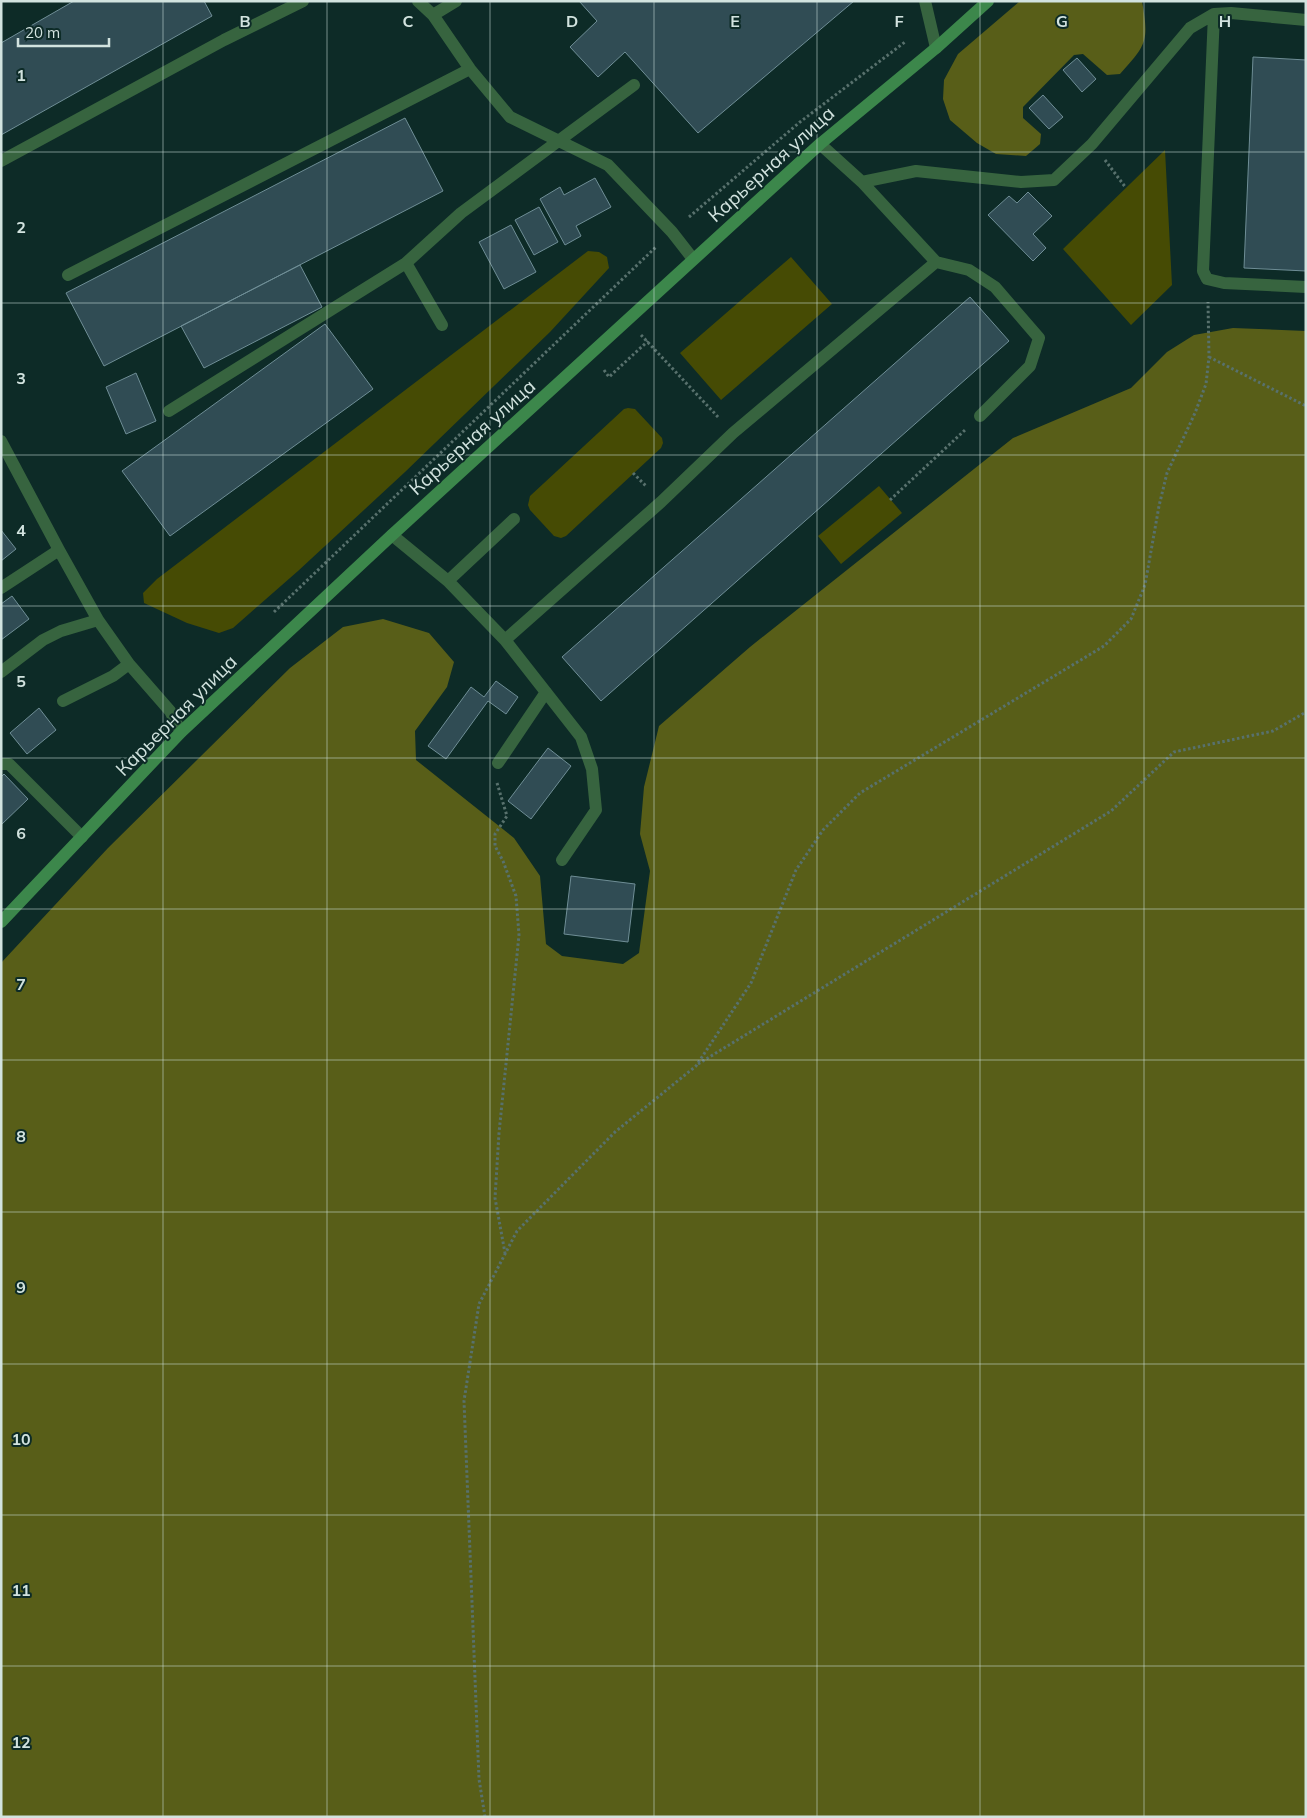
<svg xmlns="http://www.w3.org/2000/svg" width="1307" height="1818" font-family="Mulish,sans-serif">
<rect width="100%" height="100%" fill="#0d2b27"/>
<!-- green -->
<path fill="#464b04" d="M1165 150 1172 285 1131 325 1063 249Z
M588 251 599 252 607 257 609 268 550 332 405 472 298 571 233 628 219 633 187 623 144 603 143 593 157 579Z
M791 257 832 304 721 400 680 353Z
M628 408 635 409 662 438 663 443 661 448 566 536 561 538 554 536 530 510 528 505 530 496 624 409Z
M879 486 902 513 841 564 818 536Z"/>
<!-- forest -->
<path fill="#585e18" d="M1020 1H1142C1149 41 1147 44 1120 74L1107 75 1083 54 1074 55 1023 107V118L1041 134 1040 144 1026 156 996 154 977 143 950 120 943 99 944 80 958 54Z
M1233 328 1306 331V1817H1V963L108 848 290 668 343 627 383 619 429 633 454 662 447 687 415 731 416 760 514 838 540 876 546 944 562 956 623 964 639 953 650 871 640 834 644 787 659 726 750 647 1013 438 1131 388 1167 352 1194 335Z"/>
<!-- building -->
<path fill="#304c54" stroke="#6f8e96" d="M74 1H204L212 16 1 135V43Z
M579 1H854L698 133 625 52 598 77 570 47 597 21Z
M1253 57 1306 60V271L1244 268Z
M1077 58 1096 79 1082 92 1063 70Z
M1043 95 1063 117 1049 129 1029 108Z
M405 118 443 191 104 366 66 293Z
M595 178 611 207 576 226 581 236 565 245 540 199 560 187 564 195Z
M1028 192 1052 216 1033 234 1046 248 1033 261 988 215 1009 196 1017 203Z
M539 207 558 242 534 255 515 220Z
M511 225 536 272 504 289 479 242Z
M300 265 322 307 204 368 181 326Z
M970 297 1009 341 601 701 562 657Z
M325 324 373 389 170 536 122 471Z
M136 373 156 421 126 434 106 387Z
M1 530 16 549 1 561Z
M12 596 29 619 1 640V604Z
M496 681 518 697 506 714 488 701 446 759 428 746 471 687 484 697Z
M39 708 56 730 27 754 10 733Z
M548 748 571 766 531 819 508 801Z
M4 774 28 799 1 825V777Z
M571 876 635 884 628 942 564 934Z"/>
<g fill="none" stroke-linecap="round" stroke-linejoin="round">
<!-- path -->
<path stroke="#58716d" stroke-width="3" stroke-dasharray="2.5 2.5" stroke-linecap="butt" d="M1105 160 1126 188
M689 217 800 122 905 42
M641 335 719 418
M1209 357 1306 406
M604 370 609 377 648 341
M633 473 647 487
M890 500 965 430
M274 612 656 247
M497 783 507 816 495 834V846L503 861 516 896 519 935 499 1133 495 1198 505 1253
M698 1064 1111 811 1174 752 1273 731 1306 712
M485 1817 479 1779 464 1401 479 1304 517 1231 615 1132 696 1066 751 983 796 870 823 830 860 793 1104 646 1131 619 1145 585 1159 506 1167 473 1195 413 1206 384 1209 357 1208 302"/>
<!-- lane -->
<path stroke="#37643f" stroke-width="12" d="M418 1 433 15 470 69 510 117 608 165 672 232 693 259
M925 1 936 48
M1214 14 1231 13 1306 20
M433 15 456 1
M820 144 862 182 916 171 1021 182 1054 180 1092 144 1190 28 1214 14 1203 271 1207 279 1224 283 1306 287
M1 161 224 40 303 1
M936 262 969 270 995 287 1039 338 1030 366 980 416
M406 263 442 325
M68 275 470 69
M169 411 406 263 461 213 634 85
M1 441 59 550 98 620 129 664 170 711 181 732
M392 535 448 581 505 640 661 502 733 433 936 262 862 182
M448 581 514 519
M1 588 59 550
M505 640 581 737 592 769 596 810 562 860
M1 672 43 640 61 631 98 620
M63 701 113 676 129 664
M498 763 546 692
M1 764H9L82 837"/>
<!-- secondary -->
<path stroke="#3c874b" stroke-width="12" d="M1 922 181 732 392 535 820 144 936 48 988 1"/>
</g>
<!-- grid -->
<path fill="none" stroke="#d2e3df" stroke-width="1" stroke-opacity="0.55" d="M163 1V1817M327 1V1817M490 1V1817M654 1V1817M817 1V1817M980 1V1817M1144 1V1817M1 152H1306M1 303H1306M1 455H1306M1 606H1306M1 758H1306M1 909H1306M1 1060H1306M1 1212H1306M1 1364H1306M1 1515H1306M1 1666H1306"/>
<g text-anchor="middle" stroke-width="4" stroke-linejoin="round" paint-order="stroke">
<!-- street labels -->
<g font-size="19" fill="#d2e3df" stroke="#0d2b27">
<text transform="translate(771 164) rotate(-42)" y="7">Карьерная улица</text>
<text transform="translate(472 437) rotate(-42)" y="7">Карьерная улица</text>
<text transform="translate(176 715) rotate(-45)" y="7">Карьерная улица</text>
</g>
</g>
<g font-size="16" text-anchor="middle" font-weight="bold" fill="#d2e3df" stroke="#0d2b27" stroke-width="4" stroke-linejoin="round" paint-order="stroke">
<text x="245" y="27">B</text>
<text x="408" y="27">C</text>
<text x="572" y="27">D</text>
<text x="735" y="27">E</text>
<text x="899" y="27">F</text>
<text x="1062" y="27">G</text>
<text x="1225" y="27">H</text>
<text x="21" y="81">1</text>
<text x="21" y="233">2</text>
<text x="21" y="384">3</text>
<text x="21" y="536">4</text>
<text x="21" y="687">5</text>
<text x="21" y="839">6</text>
<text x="21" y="990">7</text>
<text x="21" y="1142">8</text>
<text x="21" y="1293">9</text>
<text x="21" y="1445">10</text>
<text x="21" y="1596">11</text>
<text x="21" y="1748">12</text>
</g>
<!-- border -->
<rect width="1307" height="1818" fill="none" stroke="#d2e3df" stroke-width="5"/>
<!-- scale -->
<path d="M18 38v8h91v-8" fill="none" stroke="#d2e3df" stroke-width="2.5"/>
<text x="25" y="38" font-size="15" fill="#d2e3df" stroke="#0d2b27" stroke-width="4" paint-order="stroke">20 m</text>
</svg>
